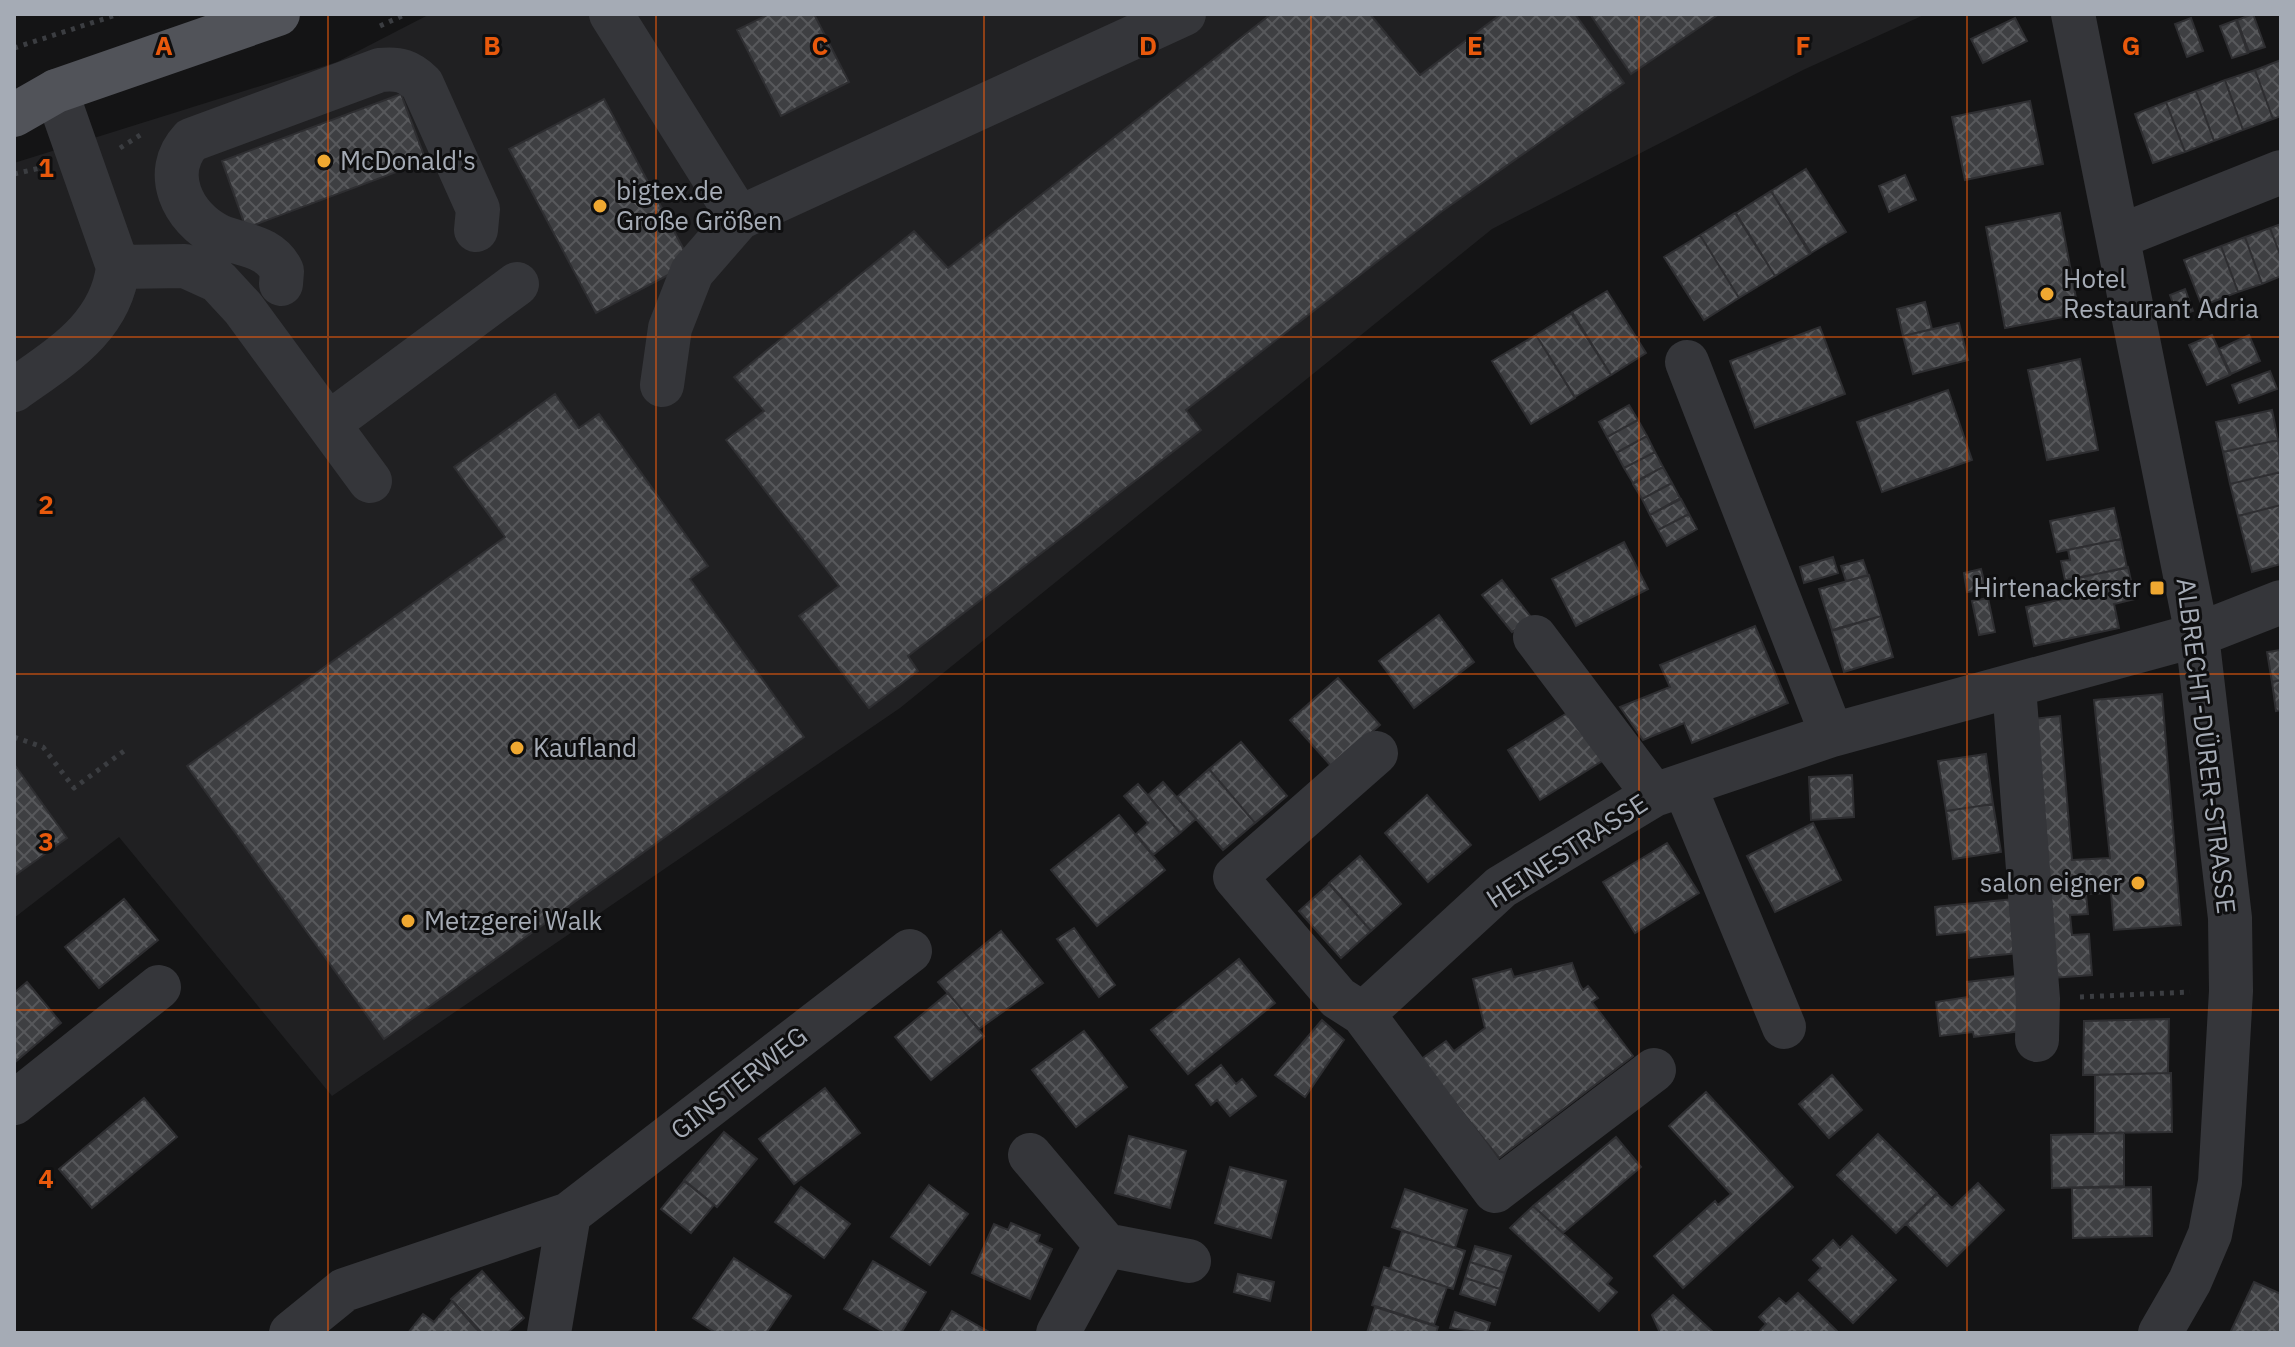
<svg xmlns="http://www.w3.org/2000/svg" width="2295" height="1347" font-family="'IBM Plex Sans',sans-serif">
<defs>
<pattern id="building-cross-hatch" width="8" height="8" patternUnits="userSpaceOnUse" patternTransform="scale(2)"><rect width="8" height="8" fill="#3e3f42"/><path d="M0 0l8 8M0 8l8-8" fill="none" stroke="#57585b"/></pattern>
</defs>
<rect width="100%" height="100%" fill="#141415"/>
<!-- built -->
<path fill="#202022" d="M430 14H1926L1803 70 1492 229 900 708 332 1096 119 837 14 918V163L337 62Z"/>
<!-- building -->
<path fill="url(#building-cross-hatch)" stroke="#2e2e31" stroke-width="2" d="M769 14H814L849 82 781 116 737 30Z
M1271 14H1370L1420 75 1501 14H1575L1624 83 1441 212 1186 410 1201 430 908 656 918 671 869 708 799 616 839 586 726 440 764 411 734 377 914 231 948 268Z
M1590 14H1719L1631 74Z
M2253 14 2265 47 2249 52 2237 20Z
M2015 18 2027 41 1983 63 1971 39Z
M2191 18 2203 51 2187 57 2175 24Z
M2236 20 2248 53 2232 58 2220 26Z
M2281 60V116L2273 119 2255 70Z
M2255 70 2273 119 2243 130 2225 80Z
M2225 80 2243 130 2214 141 2196 91Z
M2196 91 2214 141 2185 152 2166 102Z
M401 94 426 161 246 228 222 161Z
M604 99 691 263 596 313 509 149Z
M2030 101 2043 164 1965 180 1952 117Z
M2166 102 2185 152 2153 163 2135 114Z
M1806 169 1846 232 1811 253 1771 191Z
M1905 175 1916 200 1889 212 1879 186Z
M1771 191 1810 254 1775 276 1736 213Z
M1735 213 1775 276 1739 298 1700 235Z
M2060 213 2079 314 2005 328 1986 227Z
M2281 224V257L2270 228Z
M2270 228 2281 257V276L2262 284 2245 237Z
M1700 235 1739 298 1704 320 1664 257Z
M2245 237 2262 284 2238 292 2221 246Z
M2221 246 2238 292 2202 306 2184 260Z
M2185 289 2193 311 2178 316 2170 295Z
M1607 291 1646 353 1611 375 1572 312Z
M1925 302 1932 329 1903 336 1897 309Z
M1571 313 1611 375 1575 397 1536 335Z
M1959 323 1968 360 1913 374 1903 336Z
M1820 327 1845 394 1755 428 1730 361Z
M1536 335 1575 398 1531 424 1492 361Z
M2212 335 2230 375 2207 385 2189 345Z
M2249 335 2260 361 2231 374 2219 349Z
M2080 359 2098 450 2047 460 2028 370Z
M2270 371 2277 389 2239 403 2232 385Z
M1948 390 1972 460 1882 492 1857 422Z
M555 394 579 428 599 414 708 566 690 579 804 737 384 1039 187 766 505 537 454 467Z
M1629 405 1638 420 1607 437 1599 422Z
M2272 410 2278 440 2223 452 2216 422Z
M1638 420 1647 436 1616 453 1607 437Z
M1647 436 1655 452 1624 468 1616 453Z
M2278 440 2281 472 2230 484 2223 452Z
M1655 452 1663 467 1633 483 1624 468Z
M1663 467 1672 483 1642 499 1633 484Z
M2281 472V505L2238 516 2230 484Z
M1672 483 1680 498 1650 515 1642 499Z
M1681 499 1689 514 1658 530 1650 515Z
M2281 505V564L2252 572 2238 516Z
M2114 508 2121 539 2057 552 2050 521Z
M1689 514 1697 529 1667 546 1658 530Z
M2121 539 2127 568 2065 580 2061 561 2070 560 2068 550Z
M1624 542 1648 589 1576 626 1552 579Z
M1833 557 1838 573 1804 583 1800 567Z
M1863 560 1868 575 1846 581 1841 566Z
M2128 567 2135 599 2114 604 2119 628 2034 646 2026 607 2077 596 2074 579Z
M1981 569 1986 589 1967 592 1964 573Z
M1869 575 1881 616 1832 630 1819 589Z
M1502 580 1531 617 1512 632 1482 595Z
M1988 598 1995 632 1979 635 1972 601Z
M1439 615 1474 662 1414 708 1379 661Z
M1881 616 1893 657 1844 672 1832 631Z
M1755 626 1788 703 1692 743 1684 723 1643 740 1620 707 1670 687 1660 665Z
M2281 650V680L2272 682 2267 652Z
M1338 678 1380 725 1332 767 1290 720Z
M2281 680V710L2276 711 2272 682Z
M2162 694 2181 925 2114 930 2111 893 2086 894 2088 914 2070 915 2072 935 2089 934 2092 975 2052 978 2032 719 2060 716 2072 860 2110 858 2094 700Z
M1575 708 1607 758 1540 800 1508 750Z
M1241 742 1287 796 1255 823 1209 769Z
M1986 754 1993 804 1946 811 1938 761Z
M14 764 67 838 14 876Z
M1209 769 1255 823 1223 850 1177 797Z
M1852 775 1854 817 1811 820 1809 777Z
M1163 782 1196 819 1180 833 1148 795Z
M1138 784 1180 833 1153 855 1136 834 1148 823 1124 796Z
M1427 795 1471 845 1428 882 1385 833Z
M1993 804 2001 852 1953 859 1946 811Z
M1119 815 1165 870 1097 926 1051 870Z
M1813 823 1841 880 1775 912 1747 856Z
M1667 843 1699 893 1635 933 1603 882Z
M1360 856 1401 904 1371 931 1329 883Z
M1329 884 1371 931 1341 958 1299 911Z
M124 899 158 940 99 988 65 947Z
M2013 899 2019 953 1969 958 1967 932 1937 935 1935 907Z
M1074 928 1115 985 1099 997 1057 939Z
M1001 931 1043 983 979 1029 938 982Z
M1239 959 1275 1003 1188 1074 1151 1030Z
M1572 963 1580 985 1583 990 1588 986 1598 998 1592 1002 1633 1056 1499 1158 1420 1060 1446 1041 1454 1051 1485 1028 1473 979 1511 969 1514 977Z
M2016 976 2023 1031 1974 1037 1973 1032 1940 1036 1936 1002 1968 997 1967 982Z
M27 982 61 1023 14 1063V993Z
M948 993 984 1036 931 1080 895 1037Z
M2169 1019 2168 1073 2083 1075 2084 1021Z
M1322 1020 1344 1040 1305 1097 1275 1075Z
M1084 1031 1127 1087 1076 1127 1032 1070Z
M1221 1065 1236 1084 1242 1079 1256 1096 1230 1116 1217 1100 1211 1105 1196 1085Z
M2171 1073 2172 1132 2095 1133V1075Z
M1832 1075 1862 1110 1829 1138 1799 1104Z
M825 1088 860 1133 794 1184 759 1139Z
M1706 1092 1793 1187 1683 1288 1654 1256 1715 1201 1718 1205 1731 1194 1669 1126Z
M144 1098 177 1137 92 1208 59 1169Z
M724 1132 757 1159 717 1207 684 1180Z
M2124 1133V1186L2052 1188 2051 1135Z
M1878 1134 1937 1193 1896 1233 1837 1175Z
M1129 1136 1186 1151 1170 1208 1115 1193Z
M1616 1137 1641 1167 1563 1233 1533 1206Z
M1230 1167 1286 1181 1271 1238 1215 1223Z
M684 1181 714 1205 691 1233 661 1209Z
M1978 1183 2004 1210 1947 1266 1906 1224 1937 1194 1952 1208Z
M929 1185 968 1214 930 1265 891 1237Z
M801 1187 850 1224 824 1258 775 1222Z
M2151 1187 2152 1236 2073 1238 2072 1188Z
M1405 1189 1467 1210 1455 1248 1392 1227Z
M1533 1206 1612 1278 1607 1284 1617 1292 1599 1311 1510 1228Z
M1011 1223 1040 1235 1037 1242 1052 1249 1030 1299 972 1273 994 1224 1008 1230Z
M1402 1231 1465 1251 1453 1289 1390 1269Z
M1852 1236 1896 1280 1853 1323 1809 1280 1821 1268 1813 1260 1833 1240 1840 1248Z
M1475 1246 1511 1256 1505 1273 1470 1262Z
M734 1258 791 1296 766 1333H716L693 1318Z
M873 1261 926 1292 901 1333H885L844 1309Z
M1470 1262 1505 1273 1500 1289 1465 1278Z
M1384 1267 1447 1287 1434 1325 1372 1305Z
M482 1271 524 1318 507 1333H482L451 1299Z
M1238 1274 1274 1282 1270 1301 1234 1292Z
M1465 1278 1500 1289 1495 1305 1460 1294Z
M2254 1282 2281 1294V1333H2230Z
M1798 1293 1839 1333H1758L1766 1324 1759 1317 1779 1298 1786 1304Z
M1673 1295 1714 1333H1660L1652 1315Z
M452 1301 480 1333H408L423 1314 434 1322Z
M1375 1307 1438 1327 1436 1333H1367Z
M952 1311 991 1333H939Z
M1455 1312 1490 1323 1487 1333 1450 1328Z"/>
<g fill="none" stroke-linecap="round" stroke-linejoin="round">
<!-- path -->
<path stroke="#3b3d41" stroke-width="5" stroke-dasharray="4 6" stroke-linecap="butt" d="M380 26 406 14
M14 48 119 14
M120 148 145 132
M14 174 40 168
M14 737 43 747 74 788 128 748
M2080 997 2190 992"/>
<!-- minor -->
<path stroke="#35363a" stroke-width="44" d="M611 14 739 218 1184 14
M2073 14 2197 635 2230 918 2231 991 2220 1182 2210 1234 2190 1281 2160 1333
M2118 237 2281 172
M118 267 185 266 218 281 243 308 370 481
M281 284 282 271C270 245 242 246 219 236 182 218 161 172 191 140L380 70C399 68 409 71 422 84L478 209 476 230
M1687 362 1832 735
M662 385 670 328 692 272 739 218
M14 390C60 357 111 328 118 267L56 91
M328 424 517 284
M1535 637 1654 795
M2014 687 2038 999 2037 1040
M1376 753 1235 877 1338 998 1363 1014 1495 1191 1654 1070
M1684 785 1784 1027
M1363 1014 1501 887 1654 795 1832 735 2197 635 2281 602
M14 1103 159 987
M1030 1155 1106 1245 1189 1261
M291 1333 344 1290 569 1214 910 951
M549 1333 569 1214
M1058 1333 1106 1245"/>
<!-- major -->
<path stroke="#515359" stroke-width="44" d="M14 115 56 91 278 14"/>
</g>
<!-- grid -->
<path fill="none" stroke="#e8590c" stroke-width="2" stroke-opacity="0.55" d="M328 14V1333M656 14V1333M984 14V1333M1311 14V1333M1639 14V1333M1967 14V1333M14 337H2281M14 674H2281M14 1010H2281"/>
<!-- markers -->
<g fill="#efa831" stroke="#0f0f10" stroke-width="3">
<circle cx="324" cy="161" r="8"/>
<circle cx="600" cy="206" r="8"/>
<circle cx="2047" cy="294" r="8"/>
<rect x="2149" y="580" width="16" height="16" rx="4"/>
<circle cx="517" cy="748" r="8"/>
<circle cx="2138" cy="883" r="8"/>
<circle cx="408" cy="921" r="8"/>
</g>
<g text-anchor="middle" stroke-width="6" stroke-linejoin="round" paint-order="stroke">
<!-- poi labels -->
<g font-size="26" fill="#a5abb5" stroke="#0f0f10" text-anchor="start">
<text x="340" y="170">McDonald's</text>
<text x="616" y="200">bigtex.de<tspan x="616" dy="30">Große Größen</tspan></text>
<text x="2063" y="288">Hotel<tspan x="2063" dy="30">Restaurant Adria</tspan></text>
<text x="2141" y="597" text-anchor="end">Hirtenackerstr</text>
<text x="533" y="757">Kaufland</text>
<text x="2122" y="892" text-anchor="end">salon eigner</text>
<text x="424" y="930">Metzgerei Walk</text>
</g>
<!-- street labels -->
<g font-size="26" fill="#a5abb5" stroke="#0f0f10">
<text transform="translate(2206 746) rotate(83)" y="9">ALBRECHT-DÜRER-STRASSE</text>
<text transform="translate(1567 851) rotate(-33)" y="9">HEINESTRASSE</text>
<text transform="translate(739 1083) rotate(-38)" y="9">GINSTERWEG</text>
</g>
</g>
<g font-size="26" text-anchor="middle" font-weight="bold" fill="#e8590c" stroke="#0f0f10" stroke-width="6" stroke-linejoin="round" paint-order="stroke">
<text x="164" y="55">A</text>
<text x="492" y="55">B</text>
<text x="820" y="55">C</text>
<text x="1148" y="55">D</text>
<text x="1475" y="55">E</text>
<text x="1803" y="55">F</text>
<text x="2131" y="55">G</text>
<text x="46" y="177">1</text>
<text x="46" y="514">2</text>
<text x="46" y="851">3</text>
<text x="46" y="1188">4</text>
</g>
<!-- border -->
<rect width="2295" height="1347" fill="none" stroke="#a5abb5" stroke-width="32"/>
</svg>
